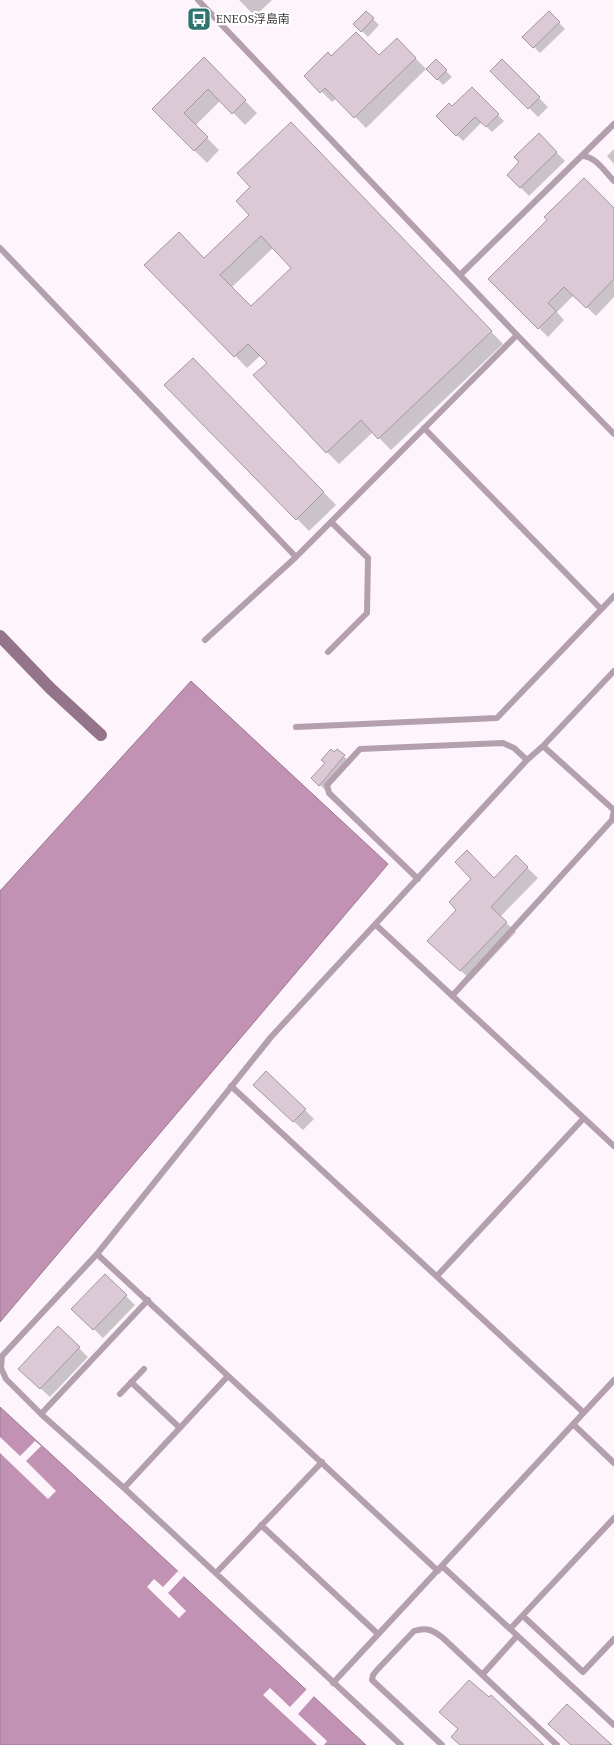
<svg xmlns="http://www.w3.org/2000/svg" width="614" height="1745" font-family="'PT Serif','Noto Sans JP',serif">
<rect width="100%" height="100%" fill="#fdf5fb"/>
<!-- water -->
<path fill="#c292b5" stroke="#9a7791" d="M191 681 388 864 0 1322V891Z
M0 1407 366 1745H0Z"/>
<!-- pier -->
<path fill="#fdf5fb" d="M0 1437 20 1456 35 1441 41 1446 26 1461 56 1491 48 1499 0 1453Z
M178 1571 184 1576 168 1593 186 1611 179 1618 147 1587 154 1579 163 1587Z
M270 1688 290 1707 307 1689 314 1696 298 1714 327 1741 324 1745H317L263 1695Z"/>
<!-- shadow -->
<path fill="#0003" fill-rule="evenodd" d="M239 0H272L255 16Z
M366 12 379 25 368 37 355 24Z
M549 13 565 29 540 53 524 37Z
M397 39 426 69 366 128 337 98 332 102 306 76 331 57H379Z
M204 59 257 113 245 125 221 100 195 126 219 150 207 163 153 109Z
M436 61 452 77 443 85 428 69Z
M502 61 548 107 538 117 492 71Z
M472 89 504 121 492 132 482 122 463 141 438 116 452 108Z
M539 135 565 161 529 196 508 175 521 162Z
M303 136 503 344 391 450 373 432 339 464 327 452 268 363 261 355 247 368 146 265 204 259 251 215ZM274 247 293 268 251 307 232 287Z
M614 149V164L607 156Z
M614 211V297L596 316 574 295 557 312 564 320 548 337 490 279Z
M193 359 336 505 309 531 166 385Z
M337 750 350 762 326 791 313 778Z
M516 857 538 878 500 917 516 932 471 980 439 951 494 880Z
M264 1094 305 1110 314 1119 303 1130Z
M105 1275 135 1305 103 1338 73 1309Z
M79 1348 88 1357 50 1397 29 1378Z"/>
<!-- building -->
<path fill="#dbc9d5" stroke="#a796a2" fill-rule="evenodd" d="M366 11 374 18 361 32 353 24Z
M549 11 560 22 533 48 522 37Z
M356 32 379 55 397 38 416 58 354 118 325 88 320 93 304 76 328 52 331 56Z
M204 57 246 100 232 114 208 89 184 113 208 137 194 151 152 109Z
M436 59 447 70 437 80 426 69Z
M502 59 540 97 528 109 490 71Z
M472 87 499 114 486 127 475 117 456 136 436 116 449 103 452 106Z
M291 122 492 331 378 439 361 420 326 453 253 375 267 363 248 344 234 357 144 265 179 232 204 258 249 215 236 201 250 187 237 173ZM261 236 291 268 251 306 220 275Z
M539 133 557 152 520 188 507 175 519 162 514 157Z
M584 178 614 208V279L586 308 564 287 548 303 556 311 538 329 488 279 547 220 544 217Z
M193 358 324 492 296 520 164 385Z
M331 749 334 752 337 749 345 755 319 786 311 778 325 763 321 760Z
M467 850 494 878 516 855 528 867 491 907 507 922 460 971 427 941 456 910 449 902 471 879 455 862Z
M266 1071 306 1109 293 1122 253 1085Z
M105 1274 127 1295 93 1330 71 1309Z
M58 1326 80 1347 40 1389 18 1369Z
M469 1680 489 1697 491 1695 544 1745H460L451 1737 458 1729 439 1712Z
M567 1704 612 1745H571L548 1724Z"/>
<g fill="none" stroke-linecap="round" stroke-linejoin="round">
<!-- lane -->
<path stroke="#b49fae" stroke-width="6" d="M198 0 517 335 614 434
M583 156C596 157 605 172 614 181
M0 248 296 557
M460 275 614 124
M424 428 601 609
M205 640 296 557 517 335
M328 652 367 613 368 558 331 522
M296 727 497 718 614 596
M418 879 329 793 327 785 360 749 503 743 514 748 527 760
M376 925 614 1146
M452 996 612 820 614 810 543 746
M231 1086 583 1412
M97 1254 438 1571
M437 1276 583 1119
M131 1382 180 1428
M120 1394 144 1369
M41 1414 148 1300
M573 1424 614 1463
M124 1488 228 1376
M261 1525 378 1634
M442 1566 614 1725
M216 1573 322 1462
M523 1616 583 1672 614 1639
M510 1629 614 1518
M483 1674 517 1636
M333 1683 614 1380
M401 1745 124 1488 41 1414 6 1379 1 1368 2 1356 97 1254 271 1037 527 760 543 746 614 671
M442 1745 372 1680 373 1675 377 1670 414 1631C427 1627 433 1630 443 1638L557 1745"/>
<!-- secondary -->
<path stroke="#93748a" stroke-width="12" d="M0 636 50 688 101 735"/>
</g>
<!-- icons -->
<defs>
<g id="bus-square" transform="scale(1.25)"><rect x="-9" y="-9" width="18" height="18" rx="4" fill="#2d756e" stroke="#fff"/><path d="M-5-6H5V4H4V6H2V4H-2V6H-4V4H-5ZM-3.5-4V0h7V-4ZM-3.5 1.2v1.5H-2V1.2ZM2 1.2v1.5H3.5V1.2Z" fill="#fff"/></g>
</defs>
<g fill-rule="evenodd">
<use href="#bus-square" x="199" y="19"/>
</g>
<g text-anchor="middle" stroke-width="4.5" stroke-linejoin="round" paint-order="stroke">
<!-- poi labels -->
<g font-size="12" fill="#3e373c" stroke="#fff" text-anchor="start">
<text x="216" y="23">ENEOS浮島南</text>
</g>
</g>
</svg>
